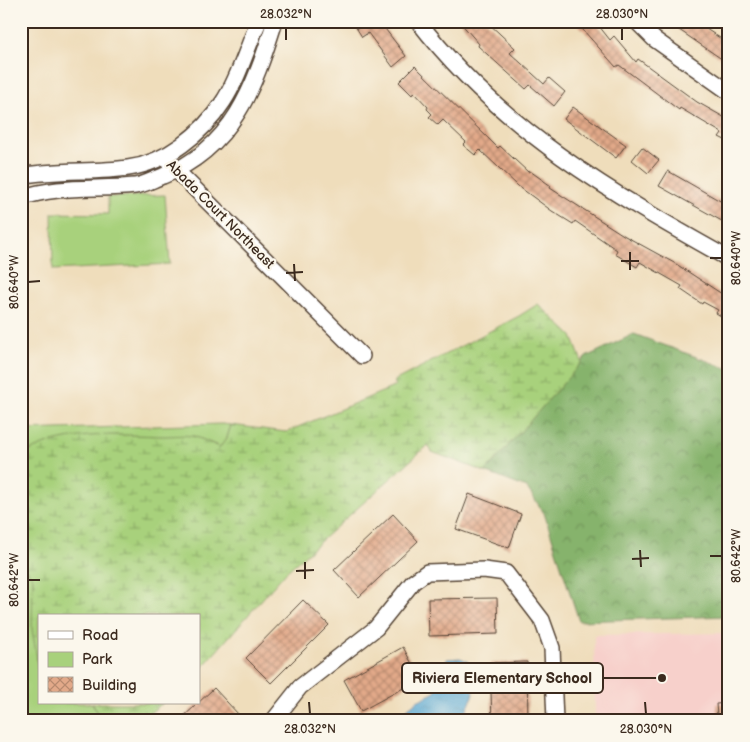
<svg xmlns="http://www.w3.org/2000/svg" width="750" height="742" font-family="'Balsamiq Sans',sans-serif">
<defs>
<pattern id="forest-crowns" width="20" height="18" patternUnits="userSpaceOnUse" patternTransform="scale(1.25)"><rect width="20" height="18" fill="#86b36c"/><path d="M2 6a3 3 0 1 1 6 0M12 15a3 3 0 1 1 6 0" fill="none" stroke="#6f9258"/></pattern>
<pattern id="wetland-marsh" width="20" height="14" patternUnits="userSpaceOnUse" patternTransform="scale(1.25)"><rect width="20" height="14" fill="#a8d17c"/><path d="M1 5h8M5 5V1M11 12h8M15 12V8" fill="none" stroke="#8aaa65"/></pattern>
<pattern id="water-ripples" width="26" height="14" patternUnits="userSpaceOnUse" patternTransform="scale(1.25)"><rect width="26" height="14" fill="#56a6d0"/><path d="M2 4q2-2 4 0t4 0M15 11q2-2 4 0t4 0" fill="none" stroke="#4887a8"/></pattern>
<pattern id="building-cross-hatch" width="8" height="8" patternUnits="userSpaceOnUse" patternTransform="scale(1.25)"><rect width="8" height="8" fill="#e2a989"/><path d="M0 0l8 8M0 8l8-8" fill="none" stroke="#b88a6f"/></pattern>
</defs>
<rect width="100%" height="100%" fill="#fbf7ec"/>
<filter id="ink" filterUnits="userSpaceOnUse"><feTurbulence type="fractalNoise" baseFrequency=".02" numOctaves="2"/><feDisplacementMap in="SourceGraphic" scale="10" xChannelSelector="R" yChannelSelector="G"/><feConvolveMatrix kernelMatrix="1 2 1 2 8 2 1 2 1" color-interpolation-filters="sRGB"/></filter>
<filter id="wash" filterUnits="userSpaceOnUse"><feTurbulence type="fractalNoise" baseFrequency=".0096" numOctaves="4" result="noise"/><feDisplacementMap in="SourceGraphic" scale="20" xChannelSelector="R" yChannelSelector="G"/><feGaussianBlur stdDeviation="1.12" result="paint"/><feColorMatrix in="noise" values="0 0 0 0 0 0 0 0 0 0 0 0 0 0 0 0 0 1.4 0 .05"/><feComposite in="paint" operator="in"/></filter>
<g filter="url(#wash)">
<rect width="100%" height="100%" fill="#efddbb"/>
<!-- built -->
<path fill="#f7d0cb" d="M729 633V721H595L594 635Z"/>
<!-- green -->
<path fill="#a8d17c" stroke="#727e4d" d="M165 195 170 264 53 270 52 213 108 214V197Z
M222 424 231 425 227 438 220 447 194 436 21 457V430Z
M21 560 33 578 39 703H92L103 721H21Z"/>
<!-- forest -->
<path fill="url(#forest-crowns)" stroke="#606e45" d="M634 334 729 369V616L579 621 544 513 527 488 485 472 586 357Z"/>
<!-- wetland -->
<path fill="url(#wetland-marsh)" stroke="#727e4d" d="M538 304 572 336 582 362 485 472 432 452 428 445 286 572 199 671V616H39L38 664 32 629 33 579 21 560V457C54 430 124 435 164 436 174 436 185 434 195 437 203 439 212 444 220 447L227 438 231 425 286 432 396 386 394 381 519 316Z
M92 703H163L139 721H103Z"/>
<!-- water -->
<path fill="url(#water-ripples)" stroke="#486877" d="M460 658C488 666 471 705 461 721H392L417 701 435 692 447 659Z"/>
<g id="blocks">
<!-- building -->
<path fill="url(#building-cross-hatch)" d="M352 21H379L406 56 393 67 368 33 362 37Z
M459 21H486L515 48 510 53 544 84 549 78 565 92 554 106 530 85 526 89 478 46 479 44Z
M575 21H595L610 40 614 36 636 62 638 59 697 102 729 120V142L719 137 722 133 680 108 679 110 619 65 616 67Z
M666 21H694L729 44V64Z
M415 66 498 148 500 146 528 172 530 171 551 186 550 188 625 236 676 264 722 294 723 292 729 296V321L716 313 718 310 703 302 702 304 680 289 682 286 640 262 637 267 615 254 617 250 575 221 573 224 552 211 518 186 480 150 475 155 463 145 466 142 443 120 438 125 429 117 432 114 427 109 428 107 414 92 412 95 399 82Z
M573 107 626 145 616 158 564 119Z
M642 147 659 160 648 173 632 160Z
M668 171 729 206V225L659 186Z
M469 494 521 514 509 548 456 529Z
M393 514 418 541 359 597 334 570Z
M497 598 498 634 429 636 428 599Z
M303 600 329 625 271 683 246 658Z
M403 647 420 679 361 711 344 680Z
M527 662 528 721H492L490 663Z
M214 688 239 715 232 721H179Z
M729 703V715H717L716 704Z"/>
</g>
</g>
<g filter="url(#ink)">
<use href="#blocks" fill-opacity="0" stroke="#564536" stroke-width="1"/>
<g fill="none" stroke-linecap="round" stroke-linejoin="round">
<!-- minor casing -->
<g stroke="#564536" stroke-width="18">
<path id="minor" d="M418 21C502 130 611 193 729 259
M636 21 654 39 729 92
M169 163 362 356
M21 176C57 169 93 173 128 168 166 163 203 133 223 102 239 78 247 47 259 21
M21 198C56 185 98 190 135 186 144 185 154 179 163 176 233 148 254 88 275 21
M273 721 300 687 376 628 413 582 427 572 484 570 506 573 542 620 552 648 555 721"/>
</g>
<!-- minor -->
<use href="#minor" stroke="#fff" stroke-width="15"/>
</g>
</g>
<!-- ticks -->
<path fill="none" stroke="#3b2a1e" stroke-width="2" d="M286 28V40M622 28V40M630 252V270M710 258H722M621 261H639M294 264 295 281M286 273 303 272M28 282 40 281M640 550 641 567M710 556H722M632 559 649 558M305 562V579M296 571 314 570M28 580H40M309 702 310 714M645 702 646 714"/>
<g text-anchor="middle" stroke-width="4.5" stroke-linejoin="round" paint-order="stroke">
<!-- street labels -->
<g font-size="14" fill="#3b2a1e" stroke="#fbf7ec">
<text transform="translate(221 214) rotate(45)" y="5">Abada Court Northeast</text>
</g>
</g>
<!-- callouts -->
<path fill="none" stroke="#3b2a1e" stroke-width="2" d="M662 678L603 678"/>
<circle fill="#3b2a1e" stroke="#fbf7ec" stroke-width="2" cx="662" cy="678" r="5"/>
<rect fill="#fbf7ec" stroke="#3b2a1e" stroke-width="2" x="402" y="663" width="201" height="30" rx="5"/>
<g font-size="15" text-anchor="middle" font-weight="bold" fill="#3b2a1e">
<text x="502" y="683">Riviera Elementary School</text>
</g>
<!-- margin -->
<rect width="750" height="742" fill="none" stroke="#fbf7ec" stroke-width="55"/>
<!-- legend -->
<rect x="38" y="614" width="162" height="90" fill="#fbf7ec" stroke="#aea59a"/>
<rect x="48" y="631" width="25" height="8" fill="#ffffff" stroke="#aea59a"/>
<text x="82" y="640" font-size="15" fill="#3b2a1e">Road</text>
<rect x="48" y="652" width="25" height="15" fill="#a8d17c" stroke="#aea59a"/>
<text x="82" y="664" font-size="15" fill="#3b2a1e">Park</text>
<rect x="48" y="677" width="25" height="15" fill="url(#building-cross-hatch)" stroke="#aea59a"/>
<text x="82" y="690" font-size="15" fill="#3b2a1e">Building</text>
<rect x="28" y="28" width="694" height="686" fill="none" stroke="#3b2a1e" stroke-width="2"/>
<g font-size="12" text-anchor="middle" fill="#3b2a1e">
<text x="286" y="18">28.032°N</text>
<text x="622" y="18">28.030°N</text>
<text transform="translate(736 258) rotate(-90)" y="4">80.640°W</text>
<text transform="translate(14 282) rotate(-90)" y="4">80.640°W</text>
<text transform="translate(736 556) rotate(-90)" y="4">80.642°W</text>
<text transform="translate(14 580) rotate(-90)" y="4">80.642°W</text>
<text x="310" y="733">28.032°N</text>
<text x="646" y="733">28.030°N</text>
</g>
</svg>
